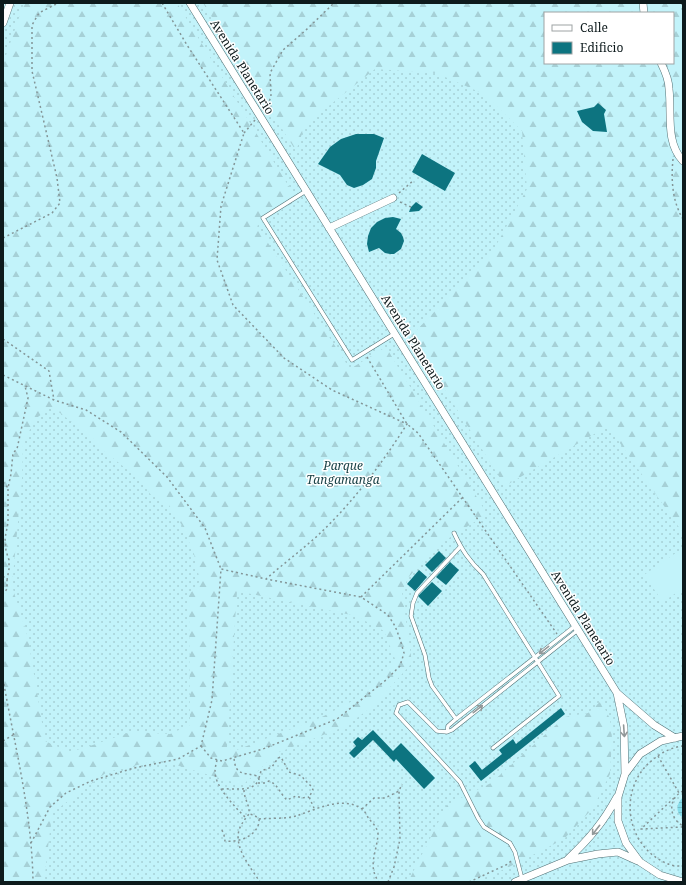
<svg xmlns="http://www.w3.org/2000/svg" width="686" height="885" font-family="'Noto Serif',serif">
<defs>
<pattern id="grass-dots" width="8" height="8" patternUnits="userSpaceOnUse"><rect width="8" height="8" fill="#c2f3fa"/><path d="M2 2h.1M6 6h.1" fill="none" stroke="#a6d0d6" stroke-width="1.8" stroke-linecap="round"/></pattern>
<pattern id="forest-firs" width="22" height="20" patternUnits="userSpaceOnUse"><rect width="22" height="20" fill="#c2f3fa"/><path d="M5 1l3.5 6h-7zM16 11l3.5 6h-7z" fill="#a6d0d6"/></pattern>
<pattern id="water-rules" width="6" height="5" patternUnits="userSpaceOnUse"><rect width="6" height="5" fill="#87ddea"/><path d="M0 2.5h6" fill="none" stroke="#73bdc8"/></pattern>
</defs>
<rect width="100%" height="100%" fill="#e6fbfe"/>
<!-- grass -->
<path fill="url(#grass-dots)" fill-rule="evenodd" d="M3 3H683V882H3ZM545 13H673V63H545Z"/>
<!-- forest -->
<path fill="url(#forest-firs)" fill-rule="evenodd" d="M24 3H177L297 200 257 226 350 369 386 347 487 514 435 547 408 578 402 592 412 663 373 706 346 726 277 753 243 785 159 760 107 772 52 813 44 882H3V64ZM52 407 92 437 98 446 140 480 151 495 169 505 183 527 194 554 200 581 189 595 190 725 170 734 131 732 84 748 69 752 45 741 28 638 12 586 22 479 23 444 35 419ZM237 591 356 616 384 631 395 659 364 695 320 718 234 751 227 747Z
M203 3H683V533L608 426 505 486 411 336 493 251 527 189 522 131 484 94 436 73 375 69 305 125 296 151ZM545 13H673V63H545Z
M601 701 610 719 612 738 610 774 593 808 564 839 507 868 474 882H408L447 805 491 783 565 717 588 713Z"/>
<!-- pitch -->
<path fill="#c2f3fa" d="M683 548V588L663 602 644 575Z"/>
<!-- water -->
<path fill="url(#water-rules)" d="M683 797V818C675 812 676 804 683 797Z"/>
<!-- building -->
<path fill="#0d7480" d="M598 103 606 110 604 114 607 132 593 131 582 122 577 111 594 107Z
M356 134H374L384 138 376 161V168L372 179 363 185 354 188 347 185 340 175 318 164 330 147 341 139Z
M422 154 455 173 445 191 412 172Z
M416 202 423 207 419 211 409 212 411 207Z
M393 217 401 219 396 229 401 233 403 237 404 241 401 249 394 254H390L385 253 379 248 369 252 367 244 368 236 371 228 377 222 385 218Z
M439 551 446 558 432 572 425 565Z
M450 562 459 570 446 585 436 577Z
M419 570 427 577 415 591 407 584Z
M432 582 442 591 428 606 418 596Z
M561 708 565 714 481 781 469 766 475 761 482 770 502 754 499 750 513 739 516 744Z
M373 730 393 751 401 743 435 778 424 789 396 759 394 762 373 740 354 758 349 753 356 746 353 742 358 737 362 740Z"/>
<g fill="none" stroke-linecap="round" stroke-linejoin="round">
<!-- lane casing -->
<g stroke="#517175" stroke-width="4.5">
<path id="lane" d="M306 191 263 218 352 360 394 334
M454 533C462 550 469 561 483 574L559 696 493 748
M456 719 432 686 429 678 425 655 411 616 413 603 417 593 460 547
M447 732 448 726 456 719 575 626
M522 879 515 852 510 843 484 827 478 818 460 782 396 713 399 705 408 702 437 731 447 732 452 730 578 630"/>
</g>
<!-- street casing -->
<g stroke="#517175" stroke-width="8">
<path id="street" d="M190 3 617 693 654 725 675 738
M643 3 644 13
M3 23 10 3
M661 63C665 71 669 80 669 89 672 113 665 142 683 161
M329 228 393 198
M617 693 624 727 625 774
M683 736 661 741 640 754 625 774 618 797V821L626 843 640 862 660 875 683 882
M568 859C589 839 603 823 617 797
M515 882 568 860 598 854 618 852 638 861"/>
</g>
<!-- path -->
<path stroke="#839597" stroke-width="1.5" stroke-dasharray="2 3" stroke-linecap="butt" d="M682 3 683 17
M264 109 267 106 271 97 270 73 283 50 306 30 334 3
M244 133 255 120
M673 159C671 179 672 201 683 219
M399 193 414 180
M400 202 411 207
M3 238 52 213 60 203 57 178 32 71V25L39 13 58 3
M3 339 49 371 54 400
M367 357 407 424 418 433 557 634
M3 375 54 400 86 410 121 432 167 477 205 528 221 569
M3 482 8 488
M3 576 7 580V589L3 594
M7 580 9 569V560L6 551 5 538 8 523V488L11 474 13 453 17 449 28 398 25 386
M361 597 462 498
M3 679C15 747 32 813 33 882
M3 741 13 735
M201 746 211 758 222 761 263 749 337 719 386 680 400 666 404 653 400 639 395 626 388 615 361 597 266 579
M683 746C673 747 662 752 655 758 616 786 624 849 671 865 674 866 679 866 683 866
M658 756 679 793
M217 760C216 764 215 768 215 772 215 787 236 808 246 818
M259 778 261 771 272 767 278 758 281 757 289 772 302 776C305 782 311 784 313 790L309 797 314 808
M258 783H265L269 781C278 784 280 794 287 800L296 796 302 798 309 797
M222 789C234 788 254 793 259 779L257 776C243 772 235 776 234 757
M244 790C244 799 250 805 249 814 245 819 241 824 239 830 234 848 251 868 260 882
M683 791C667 799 669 818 683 826
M674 798 641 829 683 827
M362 809 374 798H385L399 791
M259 819C271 818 285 819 296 816 315 810 342 795 362 809 365 811 367 816 369 819 373 823 378 829 378 834 377 852 367 866 379 882
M222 830 224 835 225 841C239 843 260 835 259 819L254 815 249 814
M31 843 50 807 66 793 91 781 134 768 178 759 201 746 212 700 221 569 266 579C282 565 299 552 315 538 351 505 381 465 407 424L332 390 284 358 233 305 217 260 221 206 244 133 187 45 162 3
M388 882 394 867 400 839 399 791 402 784
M469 882 508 864 511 861"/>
<!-- lane -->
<use href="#lane" stroke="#fff" stroke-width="3.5"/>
<!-- street -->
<use href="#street" stroke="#fff" stroke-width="7"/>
</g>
<!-- one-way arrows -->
<defs><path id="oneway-shaft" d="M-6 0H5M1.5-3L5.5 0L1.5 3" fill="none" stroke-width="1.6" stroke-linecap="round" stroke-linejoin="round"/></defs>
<g stroke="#929899">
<use href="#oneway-shaft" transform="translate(544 650) rotate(142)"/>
<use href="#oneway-shaft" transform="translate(478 709) rotate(-38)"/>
<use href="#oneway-shaft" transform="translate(624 731) rotate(86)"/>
<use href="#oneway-shaft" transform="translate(596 830) rotate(128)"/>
</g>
<g text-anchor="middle" stroke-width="3" stroke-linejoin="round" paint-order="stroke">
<!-- street labels -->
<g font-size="12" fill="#0d1a1c" stroke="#fff">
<text transform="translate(242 67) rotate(58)" y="4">Avenida Planetario</text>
<text transform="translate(413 342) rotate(58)" y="4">Avenida Planetario</text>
<text transform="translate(583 618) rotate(58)" y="4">Avenida Planetario</text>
</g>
<!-- park labels -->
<g font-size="12" font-style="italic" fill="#1a4348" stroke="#fff">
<text x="343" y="470">Parque<tspan x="343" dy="14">Tangamanga</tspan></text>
</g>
</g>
<!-- border -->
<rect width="686" height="885" fill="none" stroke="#0d1a1c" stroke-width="8"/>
<!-- legend -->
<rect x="544" y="12" width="130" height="52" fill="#ffffff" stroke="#9ea3a4"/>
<rect x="552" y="25" width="20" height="6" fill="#ffffff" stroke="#9ea3a4"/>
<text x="580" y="32" font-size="12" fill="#0d1a1c">Calle</text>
<rect x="552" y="42" width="20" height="12" fill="#0d7480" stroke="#9ea3a4"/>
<text x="580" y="52" font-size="12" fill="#0d1a1c">Edificio</text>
</svg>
